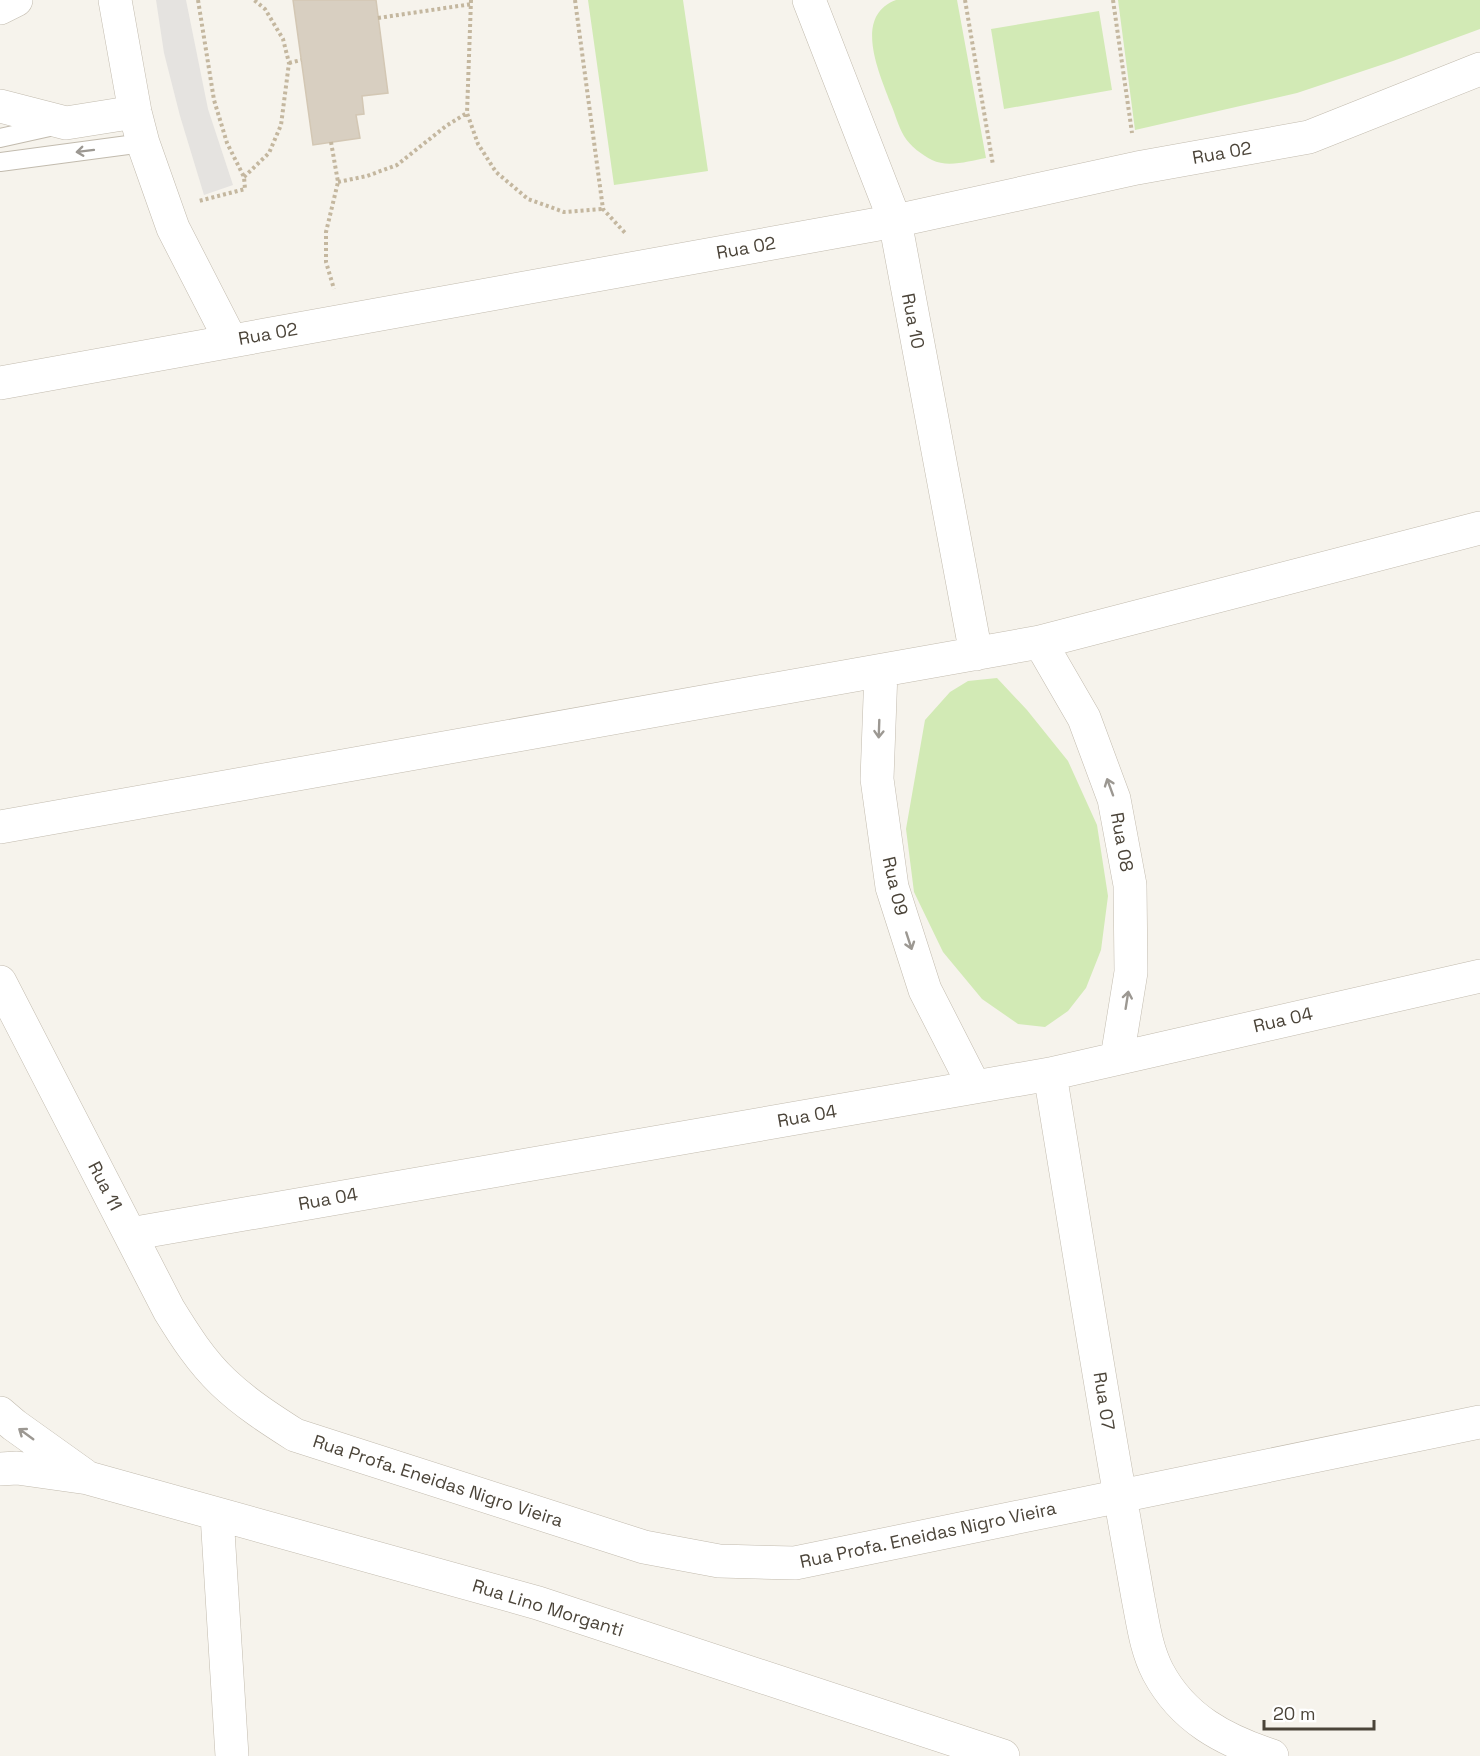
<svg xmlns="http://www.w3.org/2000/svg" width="1480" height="1756" font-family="'Space Grotesk',sans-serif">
<rect width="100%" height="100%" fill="#f6f3ec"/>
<!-- green -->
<path fill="#d2eab5" d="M588 0H683L708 171 614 185Z
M896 0H957L986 158C969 161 948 168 932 160 922 155 910 146 904 136 898 126 895 113 890 102 879 72 853 16 896 0Z
M1118 0H1480V29L1393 61 1297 93 1135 130Z
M1099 11 1112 90 1004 109 991 29Z
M997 678 1027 710 1068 761 1097 825 1108 896 1101 950 1086 988 1068 1011 1045 1027 1018 1024 982 999 943 952 914 892 906 829 925 720 950 692 968 681Z"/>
<!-- parking -->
<path fill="#e5e3e0" d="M156 0H186L208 109 233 185 204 195 180 116 164 53Z"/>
<!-- building -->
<path fill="#d8cfc1" stroke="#d3c7b4" stroke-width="1.5" d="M293 0H376L388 93 362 96 364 114 356 115 360 138 313 145Z"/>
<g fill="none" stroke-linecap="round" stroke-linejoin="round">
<!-- lane casing -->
<g stroke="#c2bbae" stroke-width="20">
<path id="lane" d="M0 138 54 126
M0 162 143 143"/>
</g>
<!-- street casing -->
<g stroke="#c2bbae" stroke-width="34">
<path id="street" d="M115 0 135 112 143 143 173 228 231 341
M809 0 895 221 976 654
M0 8 16 0
M0 106 66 123 135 112
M0 383 895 221 1137 168 1309 137 1480 69
M1040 642 1084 718 1114 799 1130 885 1131 972 1117 1058
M881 671 877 779 892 887 925 990 974 1086
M0 827 1040 642 1480 528
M0 982 169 1310C185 1336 201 1361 223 1382 245 1403 270 1419 295 1435L644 1547 719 1561 795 1563 1480 1422
M1050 1074C1074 1220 1097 1367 1123 1513 1128 1541 1133 1569 1138 1598 1143 1623 1146 1649 1158 1672 1183 1719 1224 1740 1272 1756
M130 1234 1050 1074 1480 976
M0 1413 14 1425 84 1475
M0 1469 17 1468 88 1478 538 1603 1003 1756
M217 1515 232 1756"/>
</g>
<!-- path -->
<path stroke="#c4b79f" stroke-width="4" stroke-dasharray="3 3" stroke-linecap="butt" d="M198 0 214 100 227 143 244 177 245 189 199 201
M471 0 467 113 478 144 496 172 528 199 564 212 603 209
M575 0 603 209 626 234
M965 0 993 165
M1113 0 1132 133
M378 18 472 4
M289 63 301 60
M331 142 338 182 326 232V262L334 289
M244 177 269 153 281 125 289 63 283 39 265 9 254 0
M338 182 367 176 397 165 446 126 467 113"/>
<!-- lane -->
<use href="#lane" stroke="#fff" stroke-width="18"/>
<!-- street -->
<use href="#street" stroke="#fff" stroke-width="33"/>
</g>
<!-- one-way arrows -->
<defs><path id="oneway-shaft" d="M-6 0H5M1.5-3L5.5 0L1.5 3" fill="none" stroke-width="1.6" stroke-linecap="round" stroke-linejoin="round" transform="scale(1.5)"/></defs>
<g stroke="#9c9892">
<use href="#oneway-shaft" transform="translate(85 151) rotate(173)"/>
<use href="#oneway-shaft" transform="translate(879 729) rotate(92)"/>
<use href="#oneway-shaft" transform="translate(1110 787) rotate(-110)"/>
<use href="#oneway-shaft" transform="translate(909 941) rotate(72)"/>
<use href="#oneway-shaft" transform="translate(1127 1000) rotate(-81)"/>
<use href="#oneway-shaft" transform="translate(26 1434) rotate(-144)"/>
</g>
<g text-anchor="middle" stroke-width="4.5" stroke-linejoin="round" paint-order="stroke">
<!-- street labels -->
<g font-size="18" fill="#4b4439" stroke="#fff">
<text transform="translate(1222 153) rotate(-10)" y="6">Rua 02</text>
<text transform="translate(746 248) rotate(-10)" y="6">Rua 02</text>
<text transform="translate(913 321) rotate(79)" y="6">Rua 10</text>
<text transform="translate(268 334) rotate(-10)" y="6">Rua 02</text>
<text transform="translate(1122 842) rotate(80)" y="6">Rua 08</text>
<text transform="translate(895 886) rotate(77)" y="6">Rua 09</text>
<text transform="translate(1283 1020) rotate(-13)" y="6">Rua 04</text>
<text transform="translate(807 1116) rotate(-10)" y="6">Rua 04</text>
<text transform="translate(105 1186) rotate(63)" y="6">Rua 11</text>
<text transform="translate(328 1199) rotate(-10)" y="6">Rua 04</text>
<text transform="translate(1104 1401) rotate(81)" y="6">Rua 07</text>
<text transform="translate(438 1481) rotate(18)" y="6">Rua Profa. Eneidas Nigro Vieira</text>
<text transform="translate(928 1535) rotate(-12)" y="6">Rua Profa. Eneidas Nigro Vieira</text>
<text transform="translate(548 1608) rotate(17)" y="6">Rua Lino Morganti</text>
</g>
</g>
<!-- scale -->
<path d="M1264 1720v9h110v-9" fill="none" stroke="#4b4439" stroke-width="3"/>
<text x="1273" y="1720" font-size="18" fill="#4b4439" stroke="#ffffff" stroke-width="4.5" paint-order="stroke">20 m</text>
</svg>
